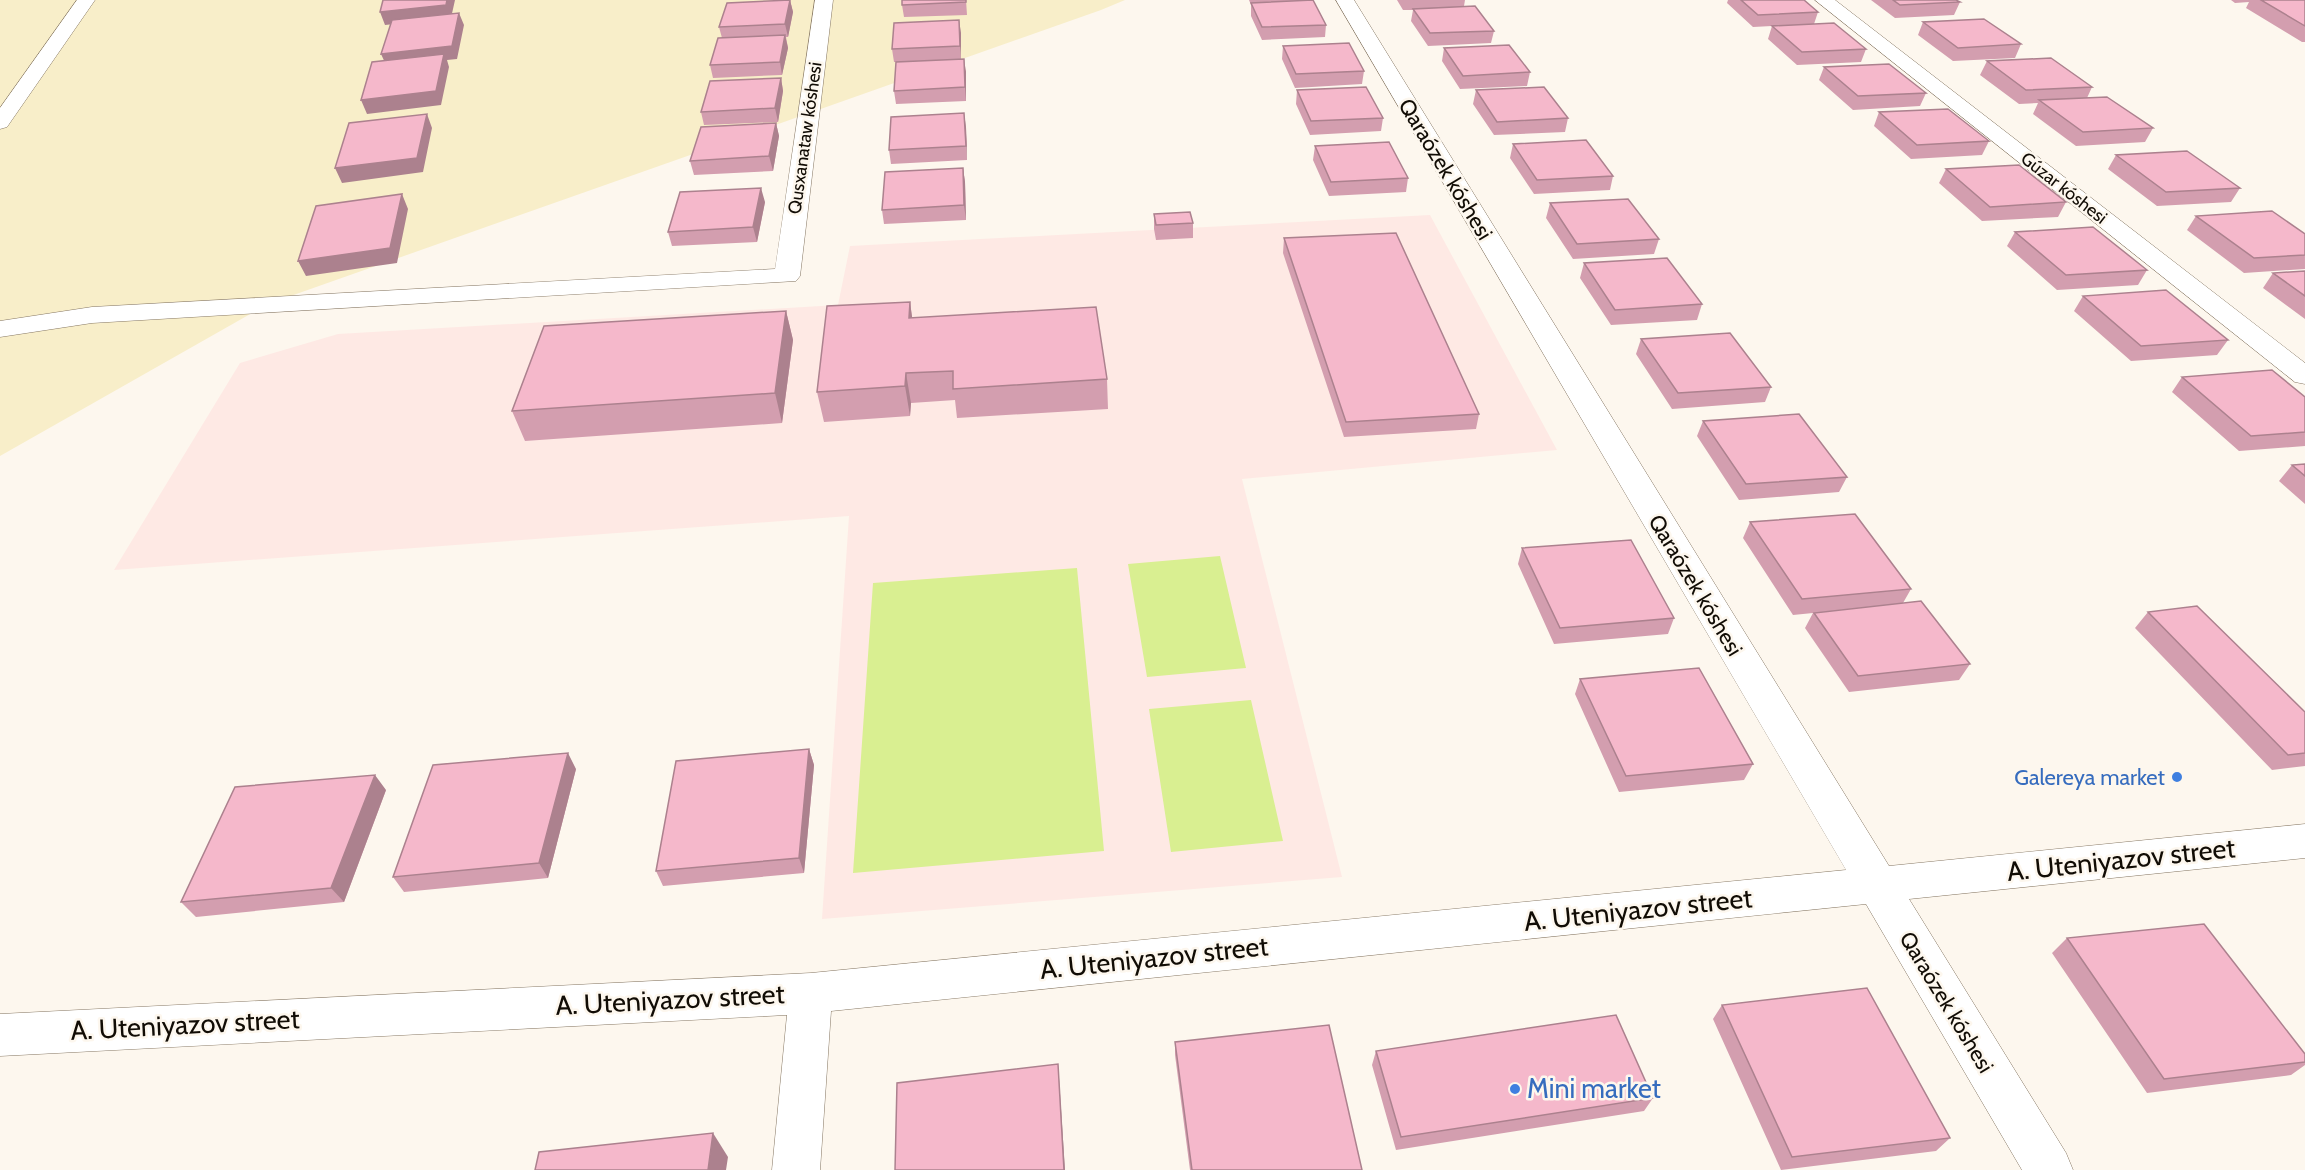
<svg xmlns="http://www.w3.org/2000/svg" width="2305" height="1170" font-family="Cabin,sans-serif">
<rect width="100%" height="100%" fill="#fdf7ee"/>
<!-- education -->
<path fill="#fee9e4" d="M1430 215 1557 450 1242 479 1342 877 822 919 849 516 114 570 240 363 338 334 838 305 850 246Z"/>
<!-- green -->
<path fill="#d9ef91" d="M1220 556 1246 668 1147 677 1128 564Z
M1077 568 1104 851 853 873 873 583Z
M1251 700 1283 841 1171 852 1149 709Z"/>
<!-- sand -->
<path fill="#f8eec9" d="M0 0H1125L1101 10 268 304 0 456Z"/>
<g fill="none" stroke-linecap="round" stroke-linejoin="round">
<!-- street casing -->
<g stroke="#857662" stroke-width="1">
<path id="street" d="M77 0H95L7 127 0 129V108Z
M815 0H833L800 276 796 281 92 323 0 337V321L92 307 775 269Z
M1336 0H1354L1889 866 2305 824V858L1909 899 2066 1153 2073 1170H2022L1866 904 831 1011 820 1170H772L787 1015 0 1056V1014L811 973 1846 870Z
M1815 0H1835L2305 363V384L2295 382Z"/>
</g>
<!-- street -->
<use href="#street" fill="#fff" fill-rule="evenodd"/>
</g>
<!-- wall -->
<path fill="#d39eaf" d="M790 0 793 12 788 37H786L788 48 782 75 713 78 710 65 722 38 719 27Z
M966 0 967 15 904 17 902 5Z
M1249 0H1313L1326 25 1325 37 1262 40 1251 16V5Z
M1397 0H1465L1464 6 1494 31 1491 43 1428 46 1411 21 1413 10H1403Z
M1728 0H1804L1818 12 1814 24 1866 49 1861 62 1797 65 1768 39 1772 26 1753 27 1727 3Z
M1871 0H1956L1960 2 1954 15 1895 18Z
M2231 0H2305V42H2302L2246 8 2249 2 2235 3Z
M959 20 961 59 966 72V101L896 104 894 91 896 62H894L892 49Z
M1923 22 2021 44 2015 58 1953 61 1918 35Z
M1283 46 1364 71 1362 84 1295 88 1282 59Z
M1444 48 1530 72 1527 86 1460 89 1442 61Z
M1987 61 2092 87 2087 98 2153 128 2145 142 2076 146 2033 114 2038 103 2019 104 1980 75Z
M1824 67 1926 93 1920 106 1853 110 1819 80Z
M781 78 783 91 778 122 704 125 701 112Z
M1297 90 1383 118 1381 131 1310 135 1296 104Z
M1476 90 1568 118 1565 132 1494 135 1473 104Z
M1879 112 1989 141 1982 155 1911 159 1874 126Z
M776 123 779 136 773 171 694 175 690 161Z
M966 127 967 160 891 164 889 150Z
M1513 144 1613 176 1610 190 1534 194 1510 158Z
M1315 146 1408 178 1406 192 1329 196 1313 160Z
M2116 155 2240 188 2231 202 2157 206 2108 169Z
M963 168 965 182 966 220 884 224 882 210Z
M1946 169 2066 202 2058 217 1982 221 1939 183Z
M765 202 757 242 672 246 668 232Z
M1550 203 1659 239 1654 254 1573 259 1546 218Z
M1154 214 1193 223V238L1156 240 1154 229Z
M2196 216 2305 234V269L2244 273 2187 230Z
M2015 232 2147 270 2138 285 2057 290 2007 246Z
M1284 238 1479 414 1476 429 1344 437 1283 253Z
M1584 263 1702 304 1697 320 1611 325 1580 278Z
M2305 271V319L2263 288 2273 273Z
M2083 296 2228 340 2217 355 2131 361 2074 311Z
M910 302 912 318 1107 379 1108 409 957 418 955 400 911 403 910 416 824 422 817 392Z
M786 311 793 340 782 423 525 441 512 411Z
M1641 339 1771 387 1765 402 1672 409 1636 354Z
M2182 377 2305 397V446L2239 451 2172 392Z
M1703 421 1847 477 1839 492 1739 500 1697 436Z
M2305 464V504L2279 481 2292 465Z
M1750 522 1911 589 1903 603 1970 664 1959 680 1849 692 1805 628 1813 613 1793 615 1743 538Z
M1522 548 1674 618 1668 634 1554 644 1518 564Z
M2148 612 2305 712V766L2272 770 2135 628Z
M1580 679 1753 764 1744 780 1619 792 1575 694Z
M809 749 814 765 804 873 663 886 656 871Z
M576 769 548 878 404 892 393 877Z
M386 790 344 902 196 917 181 902Z
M2067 938 2305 1054V1065L2291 1075 2147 1093 2052 953Z
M1722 1005 1950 1138 1936 1151 1781 1170 1713 1019Z
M1175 1042 1362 1170H1190L1175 1055Z
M1376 1051 1653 1098 1644 1111 1396 1150 1372 1065Z"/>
<!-- shaded-wall -->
<path fill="#ac818e" d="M447 0H455L451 18 385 25 380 12Z
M790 0 793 12 788 37 785 24Z
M459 13 464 25 457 59 447 60 449 67 441 105 367 114 361 100 387 67 381 54Z
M959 20 961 33V59L960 46Z
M785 35 788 48 782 75 780 62Z
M964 59 966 72V101L965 87Z
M781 78 783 91 778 122 775 108Z
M964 113 966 127 967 160 966 146Z
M427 114 432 128 423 172 342 183 335 168Z
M776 123 779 136 773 171 769 156Z
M963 168 965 182 966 220 964 205Z
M761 188 765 202 757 242 753 227Z
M402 194 408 209 397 263 306 276 298 261Z
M910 302 914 331 909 318Z
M786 311 793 340 782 423 775 393Z
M906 373 911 403 910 416 905 386Z
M809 749 814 765 804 873 799 858Z
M568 753 576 769 548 878 539 863Z
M375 775 386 790 344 902 331 888Z
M1058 1064 1059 1078 1065 1170H1064Z
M713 1133 728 1157 726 1170H708Z"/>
<!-- building -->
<path fill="#f5b8cb" stroke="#ac818e" stroke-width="1.5" d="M383 0H447L446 5 380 12Z
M790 0 785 24 719 27 727 3Z
M902 0H966V2L902 5Z
M1313 0 1326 25 1262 27 1251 3Z
M1741 0H1804L1818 12 1758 15Z
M1893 0H1956L1960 2 1900 5Z
M2261 0H2305V26Z
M1475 6 1494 31 1430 33 1413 9Z
M459 13 452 46 381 54 392 20Z
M1984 19 2021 44 1958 48 1923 22Z
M959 20 960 46 892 49 894 23Z
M1834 23 1866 49 1802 52 1772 26Z
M785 35 780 62 710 65 718 38Z
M1349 43 1364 71 1296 74 1283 46Z
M1509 45 1530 72 1463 76 1444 48Z
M444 54 436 91 361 100 372 62Z
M2051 58 2092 87 2026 90 1987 61Z
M964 59 965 87 894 91 896 62Z
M1889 64 1926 93 1858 96 1824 67Z
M781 78 775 108 701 112 710 81Z
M1366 87 1383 118 1311 121 1297 90Z
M1544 87 1568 118 1497 122 1476 90Z
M2107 97 2153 128 2083 132 2039 100Z
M1948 109 1989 141 1917 145 1879 112Z
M964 113 966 146 889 150 891 117Z
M427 114 417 158 335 168 349 123Z
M776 123 769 156 690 161 701 127Z
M1586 140 1613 176 1537 180 1513 144Z
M1389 142 1408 178 1331 182 1315 146Z
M2187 151 2240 188 2166 192 2116 155Z
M2019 165 2066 202 1990 207 1946 169Z
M963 168 964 205 882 210 885 172Z
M761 188 753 227 668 232 680 192Z
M402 194 390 248 298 261 316 206Z
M1628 199 1659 239 1577 244 1550 203Z
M2272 211 2305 234V255L2254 258 2196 216Z
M1190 212 1193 223 1156 225 1154 214Z
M2093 227 2147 270 2066 275 2015 232Z
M1396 233 1479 414 1346 422 1284 238Z
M1667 258 1702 304 1615 310 1584 263Z
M2305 271V296L2273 273Z
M2166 290 2228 340 2141 346 2083 296Z
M910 302 909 318 1096 307 1107 379 953 389V371L906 373 905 386 817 392 827 306Z
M786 311 775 393 512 411 544 326Z
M1730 333 1771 387 1678 393 1641 339Z
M2272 370 2305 397V432L2251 436 2182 377Z
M1799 414 1847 477 1746 484 1703 421Z
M2305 464V476L2292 465Z
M1855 514 1911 589 1802 599 1750 522Z
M1631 540 1674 618 1560 628 1522 548Z
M1921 601 1970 664 1858 676 1814 613Z
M2197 606 2305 712V753L2288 755 2148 612Z
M1699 668 1753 764 1626 776 1580 679Z
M809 749 799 858 656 871 676 761Z
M568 753 539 863 393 877 433 765Z
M375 775 331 888 181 902 235 787Z
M2204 924 2305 1054V1062L2164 1079 2067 938Z
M1867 988 1950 1138 1792 1157 1722 1005Z
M1616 1015 1653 1098 1401 1137 1376 1051Z
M1329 1025 1362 1170H1192L1175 1042Z
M1058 1064 1064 1170H895L897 1083Z
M713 1133 708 1170H535L539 1152Z"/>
<!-- markers -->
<g fill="#3f7fe0" stroke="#fdf7ee" stroke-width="2">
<circle cx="2177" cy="777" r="6"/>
<circle cx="1515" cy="1089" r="6"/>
</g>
<g text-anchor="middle" stroke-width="5" stroke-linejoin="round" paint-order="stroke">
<!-- far-street labels -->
<g font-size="18" fill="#110c05" stroke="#fdf7ee">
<text transform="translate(805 138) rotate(-82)" y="6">Qusxanataw kóshesi</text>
<text transform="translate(2064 188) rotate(38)" y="6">Gúzar kóshesi</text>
</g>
<!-- street labels -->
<g font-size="22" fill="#110c05" stroke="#fdf7ee">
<text transform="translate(1446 169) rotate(59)" y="8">Qaraózek kóshesi</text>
<text transform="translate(1696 585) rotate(59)" y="8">Qaraózek kóshesi</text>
<text transform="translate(1947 1002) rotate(59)" y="8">Qaraózek kóshesi</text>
</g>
<!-- shop labels -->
<g font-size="22" fill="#366cbe" stroke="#fdf7ee" text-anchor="end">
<text x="2165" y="785">Galereya market</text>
</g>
<!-- near-street labels -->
<g font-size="27" fill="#110c05" stroke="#fdf7ee">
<text transform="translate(2121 860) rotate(-6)" y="9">A. Uteniyazov street</text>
<text transform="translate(1638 910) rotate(-6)" y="9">A. Uteniyazov street</text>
<text transform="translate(1154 958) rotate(-6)" y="9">A. Uteniyazov street</text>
<text transform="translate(670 1000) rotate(-3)" y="9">A. Uteniyazov street</text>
<text transform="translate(185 1025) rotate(-3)" y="9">A. Uteniyazov street</text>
</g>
<!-- near-shop labels -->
<g font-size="27" fill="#366cbe" stroke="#fdf7ee" text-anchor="start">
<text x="1527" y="1098">Mini market</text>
</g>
</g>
</svg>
